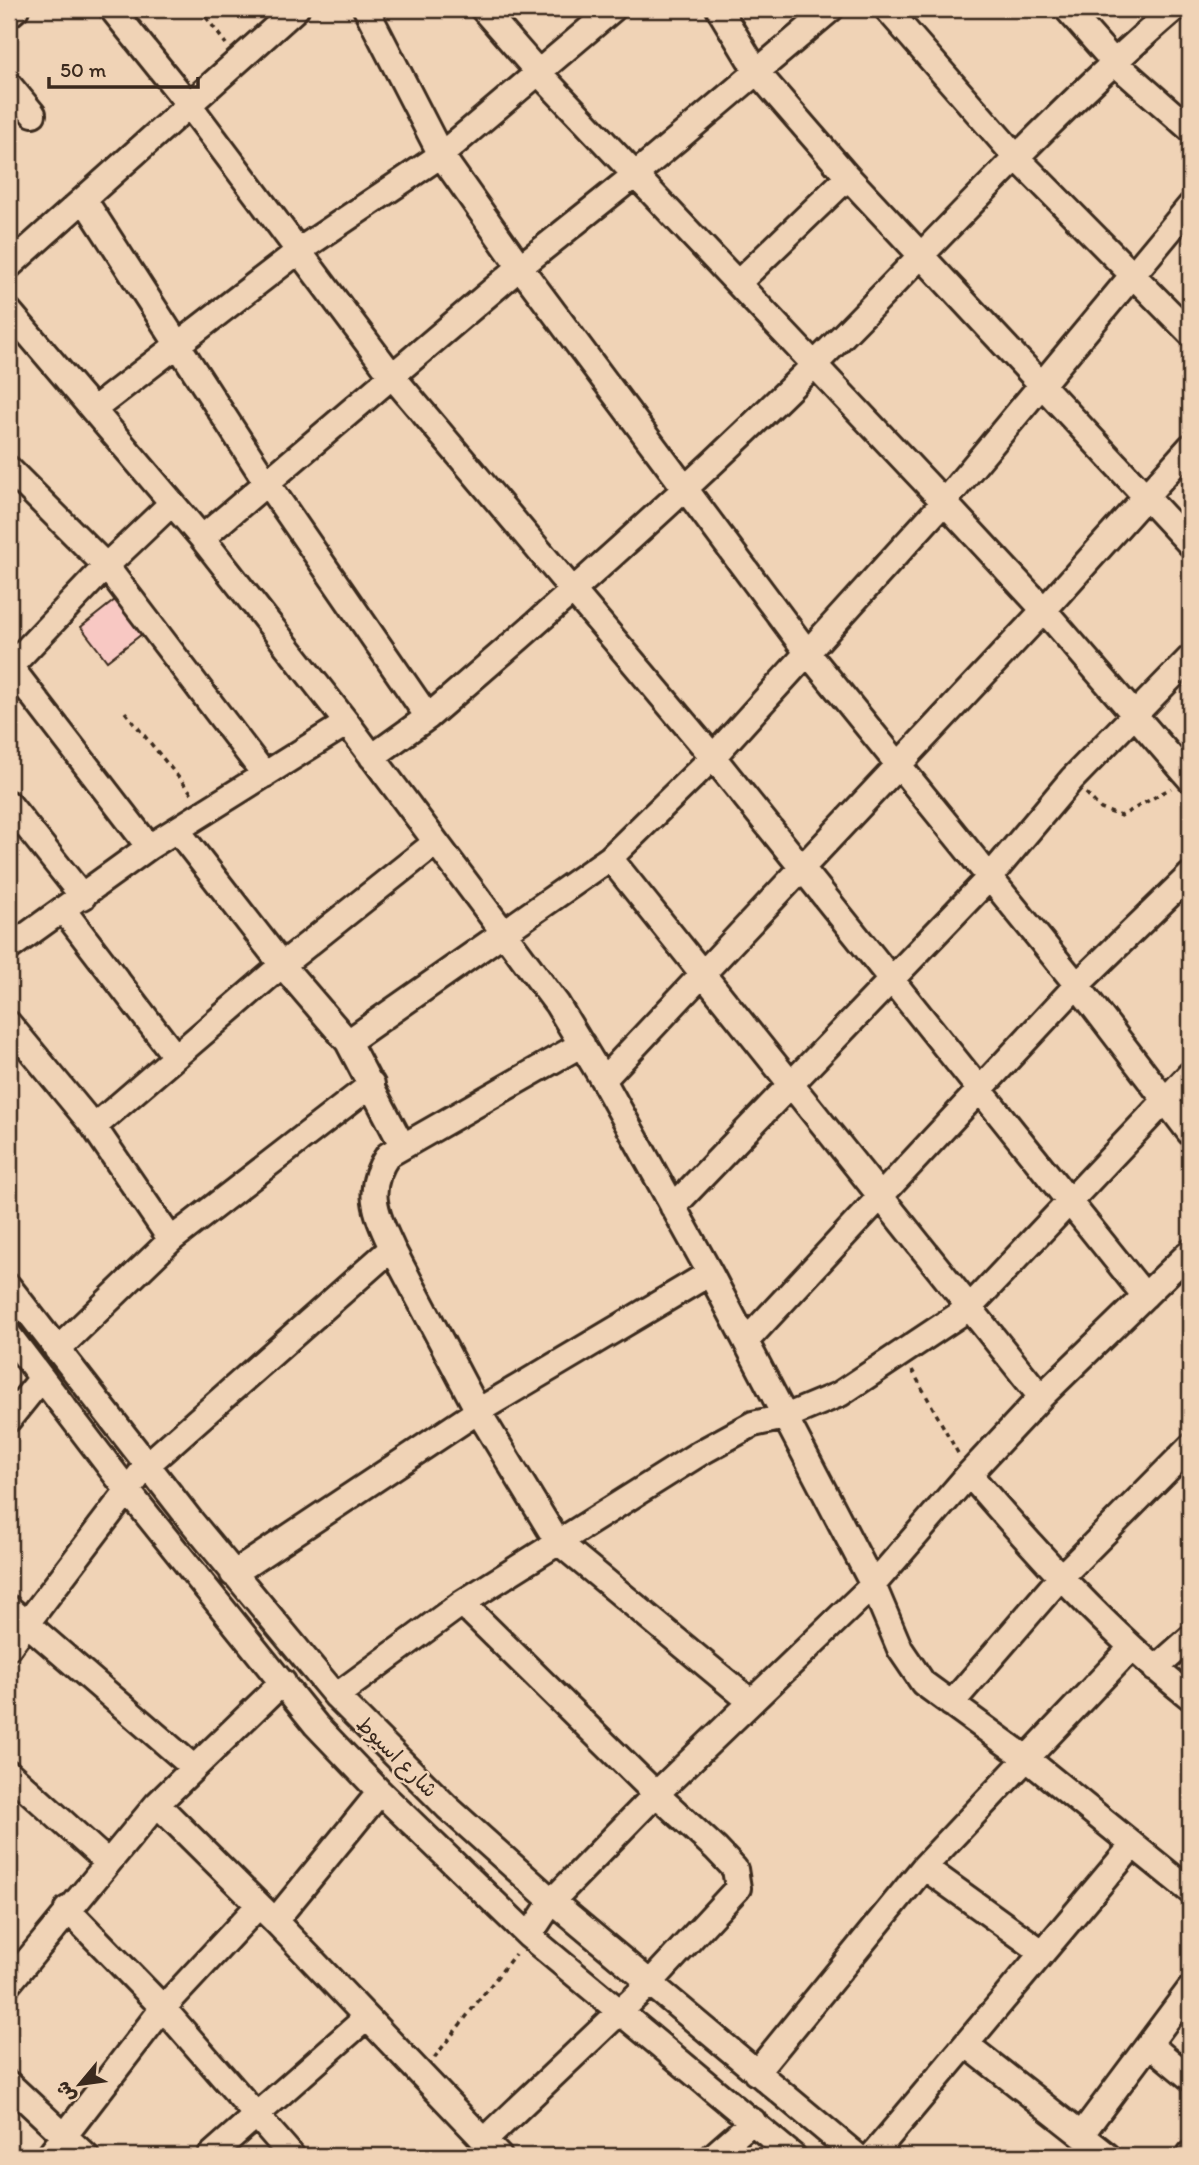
<svg xmlns="http://www.w3.org/2000/svg" width="1199" height="2165" font-family="Itim,'Playpen Sans Arabic',sans-serif">
<rect width="100%" height="100%" fill="#f0d3b6"/>
<filter id="ink" filterUnits="userSpaceOnUse"><feTurbulence type="fractalNoise" baseFrequency=".0143" numOctaves="2"/><feDisplacementMap in="SourceGraphic" scale="14" xChannelSelector="R" yChannelSelector="G"/><feConvolveMatrix kernelMatrix="1 2 1 2 8 2 1 2 1" color-interpolation-filters="sRGB"/></filter>
<g filter="url(#ink)">
<!-- building -->
<path fill="#f8c8c3" stroke="#3b2a1e" stroke-width="2" d="M120 596 147 630 107 661 81 627Z"/>
<g fill="none" stroke-linecap="round" stroke-linejoin="round">
<!-- minor casing -->
<g stroke="#3b2a1e" stroke-width="30">
<path id="minor" d="M112 9 190 106 393 377 713 757 1145 1296
M366 9 441 155 520 267 807 652 1077 985 1190 1133
M483 9 538 72 944 502 1044 610 1190 779
M719 9 757 72 848 177 1190 544
M887 9 1017 158 1190 333
M1067 9 1113 61 1190 129
M9 15 16 9
M9 85 33 114
M85 201 267 483 428 717C560 604 690 488 814 365 933 246 1046 119 1174 9
M9 266 296 9
M738 283 848 177
M9 311 202 538 347 723 557 1004 603 1080 710 1273 873 1585 969 1474 1041 1397 1190 1252
M93 410 300 250 441 155 613 9
M9 469 106 566 265 775
M202 538 520 267 636 174 831 9
M9 665 149 847
M9 668 106 566 172 503
M372 757 428 717
M9 804 83 897
M178 831 282 965 348 1042 402 1145
M610 858 1041 1397
M64 911 175 1056
M9 948 149 847 347 723
M9 1024 94 1127 171 1240
M348 1042 610 858 713 757 944 502 1190 206
M603 1080 1044 610 1190 447
M94 1127 282 965 435 843
M673 1207 989 878 1072 779 1190 658
M392 1248 478 1411 557 1541 750 1701
M9 1287 191 1521 336 1696 447 1807 552 1901 857 2156
M9 1335 128 1491 316 1725 380 1792 529 1936 793 2156
M746 1341 1077 985 1190 875
M57 1350 171 1240 372 1084
M9 1419 42 1378
M969 1474C1038 1554 1107 1631 1190 1697
M233 1574 478 1411 710 1273
M462 1603 656 1794 716 1849 735 1869 738 1888 650 1983 484 2141
M9 1608 193 1767
M9 1647 147 1465 392 1248C376 1213 364 1190 388 1155L582 1044
M1155 1669 1190 1638
M336 1696 462 1603 700 1453 753 1424 785 1417 840 1394 969 1308 1190 1074
M951 1704 1059 1579 1190 1447
M9 1773 106 1861
M157 1804 275 1921 499 2156
M924 1867 1042 1952
M67 1909 163 2008 292 2156
M275 1921 380 1792
M529 1936 552 1901 656 1794 873 1585 900 1649 923 1683 1026 1758 1190 1891
M9 1983 157 1804 283 1682
M1190 1989 1149 2044 1190 2078
M967 2045 1108 2156
M756 2073 924 1867 1131 1648
M9 2084 86 2156
M1081 2135 1149 2044
M49 2156 163 2008 259 1905
M210 2156 365 2019
M713 2156 753 2121
M872 2156 1133 1845
M1189 2156 1190 2154"/>
</g>
<!-- path -->
<path stroke="#3b2a1e" stroke-width="3.5" stroke-dasharray="5 5" stroke-linecap="butt" d="M200 9 226 44
M125 712 193 795
M1086 793 1101 809 1121 816 1171 788
M912 1370 959 1455
M1184 1485 1190 1492
M434 2058 515 1954"/>
<!-- minor -->
<use href="#minor" stroke="#f0d3b6" stroke-width="24"/>
</g>
</g>
<g text-anchor="middle" stroke-width="5" stroke-linejoin="round" paint-order="stroke">
<!-- street labels -->
<g font-size="21" fill="#3b2a1e" stroke="#f0d3b6">
<text transform="translate(397 1757) rotate(45)" y="7">شارع اسيوط</text>
</g>
</g>
<!-- margin -->
<rect width="1199" height="2165" fill="none" stroke="#f0d3b6" stroke-width="35"/>
<rect x="18" y="18" width="1164" height="2130" fill="none" stroke="#3b2a1e" stroke-width="2.5" filter="url(#ink)"/>
<!-- north arrow -->
<g transform="translate(80 2084) rotate(241)" stroke="#f0d3b6" stroke-width="5" paint-order="stroke">
<path d="M0-5L12 26L0 18L-12 26Z" fill="#3b2a1e"/>
<text y="-10" font-size="19" font-weight="bold" text-anchor="middle" fill="#3b2a1e">ش</text>
</g>
<!-- scale -->
<path d="M49 77v10h149v-10" fill="none" stroke="#3b2a1e" stroke-width="3.5"/>
<text x="60" y="77" font-size="21" fill="#3b2a1e" stroke="#f0d3b6" stroke-width="5" paint-order="stroke">50 m</text>
</svg>
